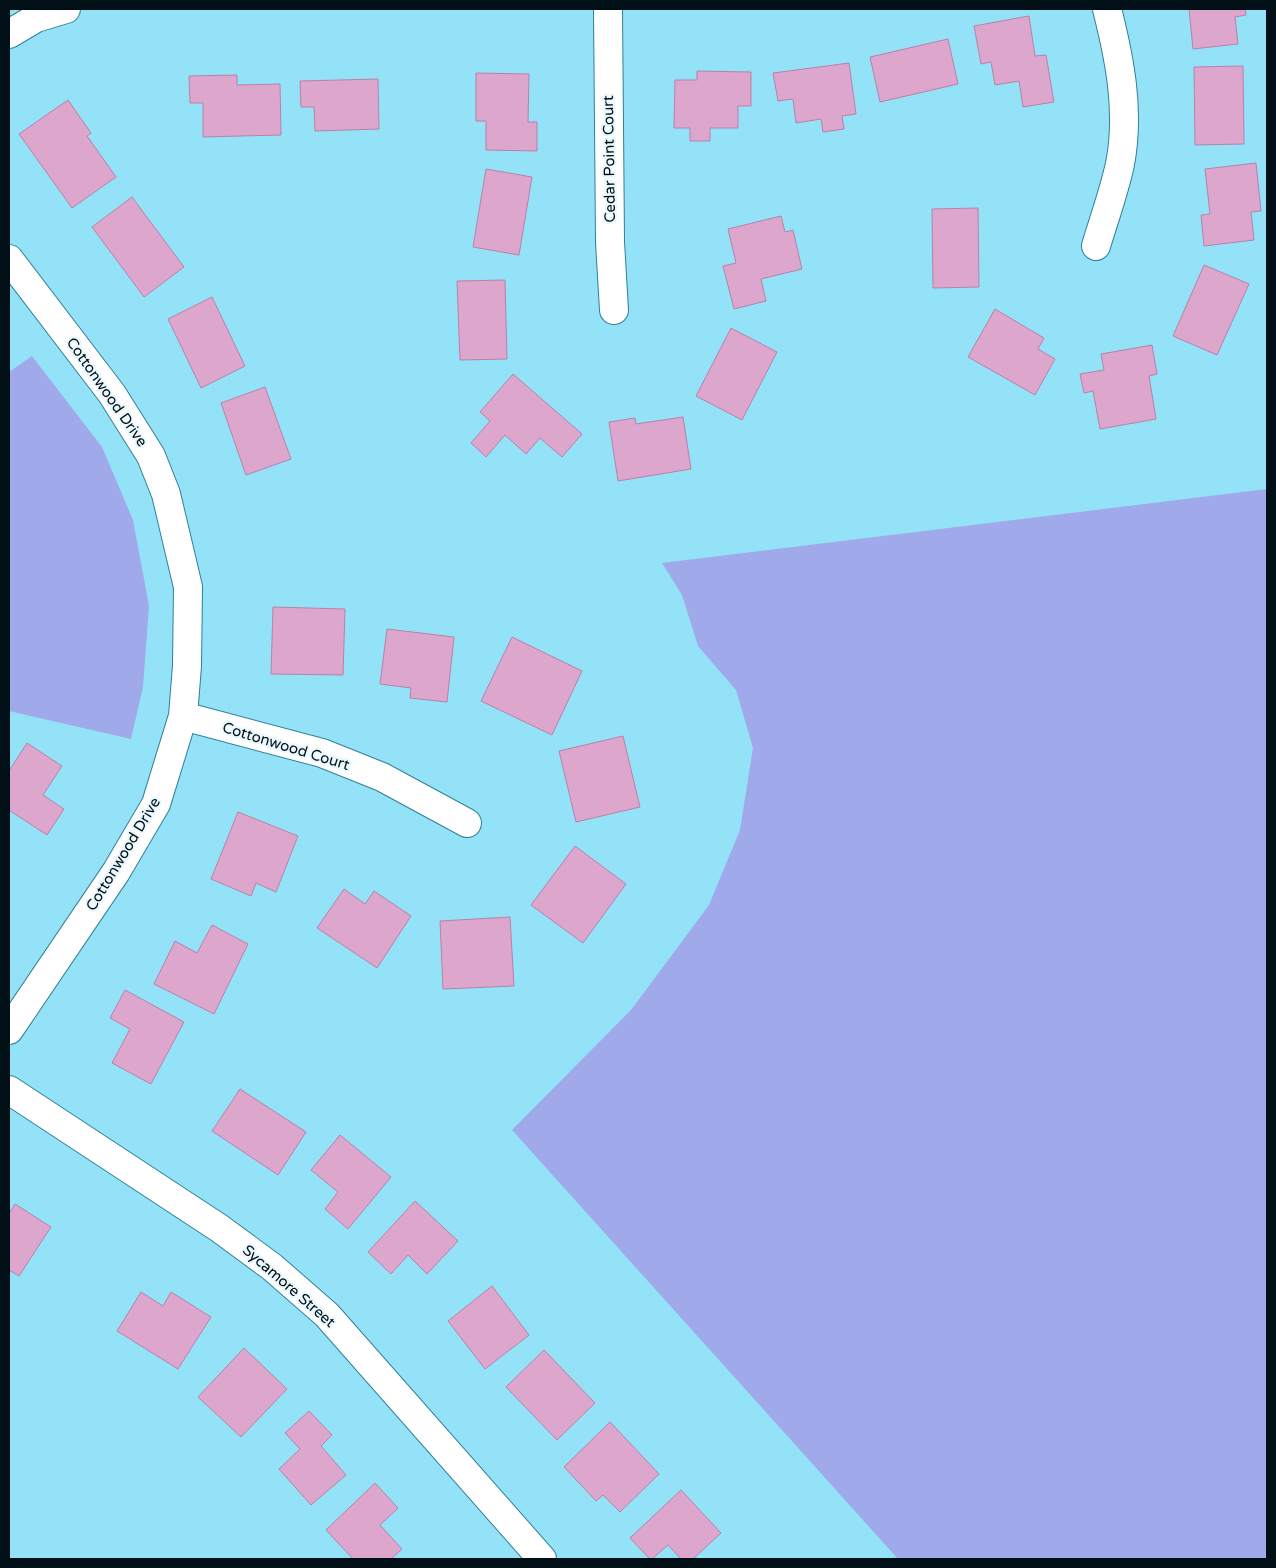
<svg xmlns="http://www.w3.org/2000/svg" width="1276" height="1568" font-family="'Varela Round',sans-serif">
<rect width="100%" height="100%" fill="#94e2f8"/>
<!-- green -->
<path fill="#a0a9ea" d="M32 356 102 447 133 520 149 606 143 687 131 739 9 711V372Z
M1267 489V1559H898L512 1130 631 1010 709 905 740 830 753 748 736 690 698 646 682 595 662 563Z"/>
<!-- building -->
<path fill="#dda6cd" stroke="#b782a7" d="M1189 9H1245L1246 15 1235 17 1238 44 1193 49Z
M1029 16 1035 56 1046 55 1054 102 1023 107 1019 81 995 85 991 62 981 64 974 26Z
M948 39 958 84 880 102 870 57Z
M849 63 856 114 842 116 844 129 823 132 821 119 796 123 793 99 778 101 773 73Z
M1243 66 1244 144 1195 145 1194 67Z
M697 71 751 72V106H738V128H710V141H690V128H674L675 80H697Z
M476 73 529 74 528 122H537V151L486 150V121H476Z
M237 75V85L280 84 281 135 203 137V103H190L189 76Z
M378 79 379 129 315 131 314 107H301L300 81Z
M68 100 91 133 87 136 116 177 72 208 19 134Z
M1256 163 1261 211 1251 212 1254 240 1204 246 1201 215 1210 214 1205 169Z
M486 169 532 177 519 255 473 247Z
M132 197 184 267 144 297 92 227Z
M978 208 979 287 933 288 932 209Z
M781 216 785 232 793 230 802 269 761 279 766 301 734 309 723 266 736 263 728 229Z
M1204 265 1249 284 1217 355 1173 336Z
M505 280 507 359 460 360 457 281Z
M212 297 245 366 201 388 168 319Z
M995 309 1044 338 1038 349 1055 359 1035 395 968 357Z
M731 328 777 352 742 420 696 396Z
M1152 345 1157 374 1149 376 1156 419 1100 429 1093 391 1084 393 1080 374 1104 370 1101 354Z
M513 374 582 434 562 457 540 438 526 454 505 435 486 457 471 443 490 421 480 412Z
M265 387 291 459 246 475 221 403Z
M683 417 691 469 618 481 609 422 635 418 636 424Z
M273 607 345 609 343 675 271 674Z
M387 629 454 637 447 702 410 698 411 688 380 684Z
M512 637 582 671 552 735 481 701Z
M623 736 640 807 576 822 559 751Z
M27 743 62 766 43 795 64 809 47 835 9 810V771Z
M238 812 298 836 276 892 256 883 251 896 211 879Z
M575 846 626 884 583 943 531 905Z
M344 889 365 904 374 891 411 916 377 968 317 928Z
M510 917 514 986 443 989 440 921Z
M212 925 248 944 214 1014 154 984 175 941 197 953Z
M125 990 184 1022 151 1084 112 1063 130 1029 110 1018Z
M240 1089 306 1132 278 1175 212 1131Z
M340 1135 391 1177 348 1229 325 1209 338 1192 311 1170Z
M415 1201 458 1241 427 1274 408 1255 391 1274 368 1252Z
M15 1204 51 1227 19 1276 9 1270V1214Z
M492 1286 529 1335 485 1369 448 1321Z
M141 1292 163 1306 171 1292 211 1317 178 1369 117 1331Z
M244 1348 287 1389 241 1437 198 1397Z
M544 1350 595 1403 557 1440 506 1387Z
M309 1411 332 1435 321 1446 346 1475 311 1505 279 1469 300 1449 285 1433Z
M610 1422 659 1474 620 1512 603 1495 596 1501 564 1467Z
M375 1483 398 1508 380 1525 402 1549 391 1559H353L326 1530Z
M681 1490 721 1533 693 1559H681L668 1545 652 1559H650L630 1538Z"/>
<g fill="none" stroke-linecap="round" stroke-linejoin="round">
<!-- minor casing -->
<g stroke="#318095" stroke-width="30">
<path id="minor" d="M608 9 610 242 614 310
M9 34 36 18 66 9
M1096 246C1104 219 1114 192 1120 164 1130 112 1120 60 1107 9
M9 259 112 394 151 456 166 494 188 587 187 666 183 716 156 804 116 872 9 1030
M183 716 322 753 382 777 467 823
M9 1090 219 1228 272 1267 327 1315 542 1559"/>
</g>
<!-- minor -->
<use href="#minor" stroke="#fff" stroke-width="28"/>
</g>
<g text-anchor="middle" stroke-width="4.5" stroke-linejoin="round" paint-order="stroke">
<!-- street labels -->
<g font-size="15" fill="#001016" stroke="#eaf8fd">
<text transform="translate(609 159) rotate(-91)" y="5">Cedar Point Court</text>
<text transform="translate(107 392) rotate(55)" y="5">Cottonwood Drive</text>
<text transform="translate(286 746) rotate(17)" y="5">Cottonwood Court</text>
<text transform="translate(123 854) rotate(-59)" y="5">Cottonwood Drive</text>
<text transform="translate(289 1286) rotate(41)" y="5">Sycamore Street</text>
</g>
</g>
<!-- border -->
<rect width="1276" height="1568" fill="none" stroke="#001016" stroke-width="20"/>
</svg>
